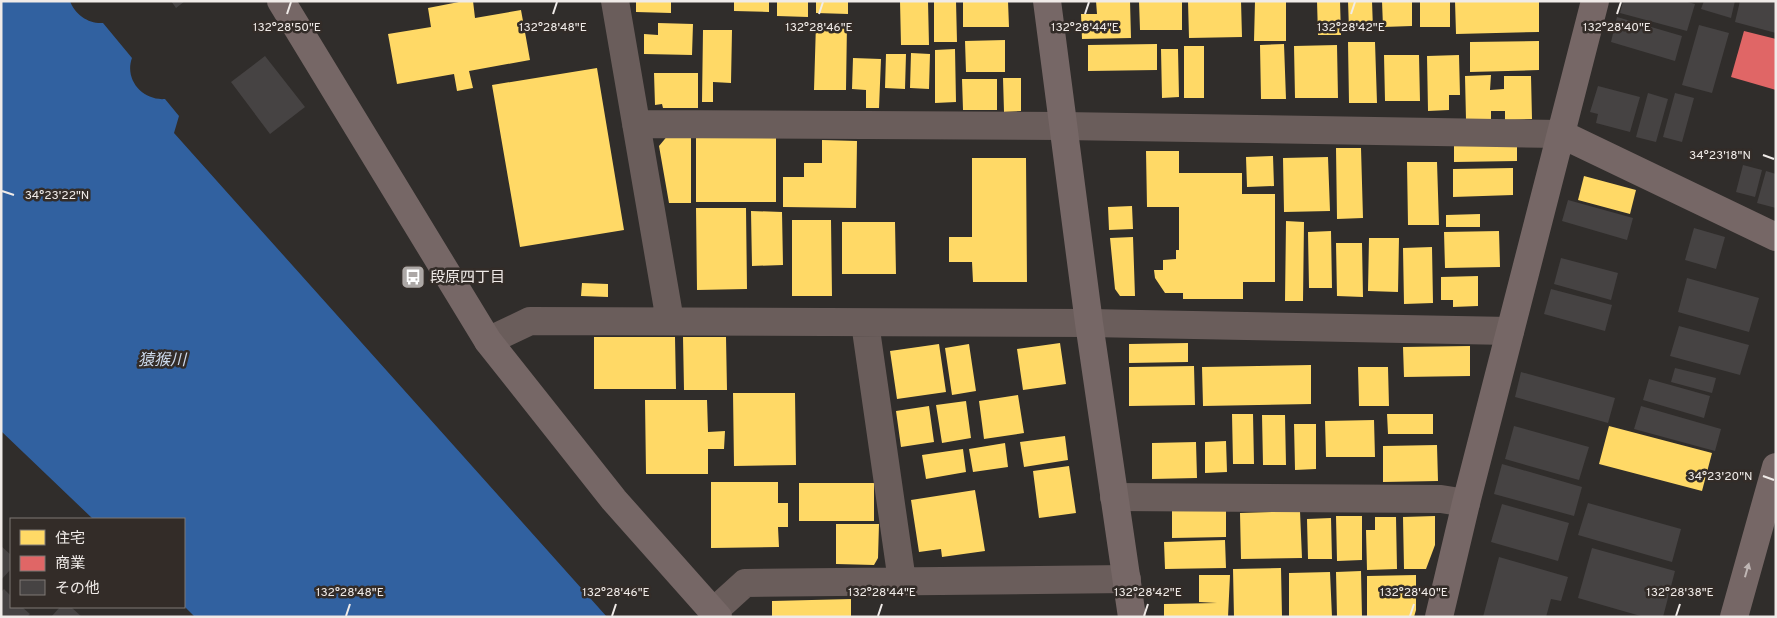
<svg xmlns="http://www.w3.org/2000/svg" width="1777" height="618" font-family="Overpass,'Noto Sans JP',sans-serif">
<rect width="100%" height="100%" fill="#302d2b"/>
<!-- water -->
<path fill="#3161a0" d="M1 1H70C75 15 89 24 103 23L132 58C124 80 143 101 165 99L179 116 174 133 607 617H195L184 606V519H93L1 431Z"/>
<!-- homes -->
<path fill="#ffd966" d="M464 1H473L475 18 521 10 530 60 469 71 473 88 457 91 454 74 397 84 388 34 431 27 428 8Z
M636 1H671V13L636 12Z
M734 1H769V12L734 11Z
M777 1H808V17L777 16Z
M816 1H848V14L816 13Z
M900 1H928L929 45H901Z
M934 1H956L957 42H934Z
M963 1H1008L1009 27H963Z
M1096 1H1130L1131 38 1082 39 1081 14H1097Z
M1139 1H1182V30H1140Z
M1188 1H1241L1242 37 1189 38Z
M1255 1H1286V41H1254Z
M1317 1H1340L1341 35H1318Z
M1348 1H1372L1373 29 1349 30Z
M1382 1H1412V26L1383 27Z
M1420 1H1450V27H1420Z
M1455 1H1539V32L1456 34Z
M658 23 693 24 692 55 644 54V34L658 35Z
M816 23H847L846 90H814Z
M703 30H732L731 83 713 82V102H702Z
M1005 40V72H966L965 41Z
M1539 41V70L1470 72V42Z
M1348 42H1375L1377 103H1349Z
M1157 44V70L1088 71V45Z
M1284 44 1286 99H1261L1260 45Z
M1337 45 1338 98H1295L1294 46Z
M1184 46H1204V98H1184Z
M955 49 956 102 935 103V50Z
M1161 49H1178L1179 97 1162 98Z
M911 53 930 54 929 89 910 88Z
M886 54H906L905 89 885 88Z
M1384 55H1419L1420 101H1385Z
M1459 55 1460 95H1449V110L1428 111 1427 56Z
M853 58 881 59 879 108H866V90L852 89Z
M597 68 624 230 520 247 492 85Z
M654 73H698V108H663L662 104 655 105Z
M1491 75 1490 90 1504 89V76H1531L1532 119 1505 120V111H1491V120H1466L1465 76Z
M1003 78H1021V111L1004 112Z
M962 79H997V110H963Z
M669 134H691V203H669L659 146Z
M696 137H776V202H696Z
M822 140 857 141 856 208 783 207V177H804V163H822Z
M1517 142V161L1454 162V144Z
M1336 148H1361L1363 218 1337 219Z
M1146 151H1179V173H1242V194H1275V282H1243V299H1183V293H1165L1155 278 1154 270H1163V260L1176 259V250H1179V207H1147Z
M1273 156 1274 186 1247 187 1246 157Z
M1328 157 1330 211 1284 212 1283 158Z
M972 158H1026L1027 282H973L972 262H949V237H972Z
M1407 162H1437L1439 225H1408Z
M1513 168V195L1453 197V169Z
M1584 176 1636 190 1630 214 1578 200Z
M1132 206 1133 229 1109 230 1108 207Z
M696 208H746L747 289 697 290Z
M751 211 782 212 783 265 752 266Z
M1480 214V227H1446V215Z
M792 220H831L832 296H792Z
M1286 221 1304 222 1303 301H1285Z
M842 222H895L896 274H842Z
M1331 231 1332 288H1309L1308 232Z
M1499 231 1500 267 1445 268 1444 232Z
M1133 237 1135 296H1120L1115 289 1110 238Z
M1369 238H1399L1398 292 1368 291Z
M1336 243H1362L1363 297 1337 296Z
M1432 247 1433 303 1404 304 1403 248Z
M1478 276V306L1453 307V300H1441V277Z
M582 283 608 284V297L581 296Z
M594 337H675L676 389H594Z
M683 337H726L727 390H684Z
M1060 343 1066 384 1023 390 1017 349Z
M1188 343V362L1129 363V344Z
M939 344 946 392 897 399 890 351Z
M969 344 976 391 952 395 945 348Z
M1470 346V376L1404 377 1403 347Z
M1311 365V404L1203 406 1202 367Z
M1194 366 1195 405 1129 406V367Z
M1358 367H1388L1389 406H1359Z
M733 393H795L796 465 734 466Z
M1018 395 1024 433 984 439 979 401Z
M645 400H707L708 432 725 431 724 449H708V474H646Z
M966 401 971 438 942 443 936 405Z
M929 406 934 442 901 447 896 411Z
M1232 414H1253L1254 464H1233Z
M1387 414H1433V434H1388Z
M1262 415H1285L1286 465H1263Z
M1374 420 1375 457H1326L1325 421Z
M1294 424H1316V469L1295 470Z
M1609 426 1712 453 1702 491 1599 464Z
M1065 436 1068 460 1024 467 1020 442Z
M1226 441 1227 472 1205 473V442Z
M1196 442 1197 478 1152 479V443Z
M1005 443 1008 467 973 472 969 449Z
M1437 445 1438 481 1383 482V446Z
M963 449 966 472 926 479 922 455Z
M1069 466 1076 513 1039 518 1033 471Z
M711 482H778V503H788V527H778L779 547 711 548Z
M799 483H874V521H799Z
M975 490 985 551 942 557 941 549 919 552 911 500Z
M1172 509H1226V537L1172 538Z
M1300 511 1302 558 1241 559 1240 513Z
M1336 516H1362V560L1337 561Z
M1435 516V545L1426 569H1404L1403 517Z
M1375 517H1396L1397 569 1367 570 1366 530H1375Z
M1331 518 1332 559H1308L1307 519Z
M836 524H879L878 558 874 565 836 564Z
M1225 540 1226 568 1165 569 1164 542Z
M1281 568 1282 617H1234L1233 569Z
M1361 571 1362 617H1337L1336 572Z
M1330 572 1332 617H1289V573Z
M1199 575H1230L1228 617H1164V604L1217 603 1199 602Z
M1416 575V610L1414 617H1367V576Z
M851 599V617H772V601Z"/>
<!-- shops -->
<path fill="#e06666" d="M1744 31 1776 39V90L1731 77Z"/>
<!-- building -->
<path fill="#464343" d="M171 1H185L176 8Z
M1623 1H1684L1695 4 1687 31 1620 13Z
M1704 1H1735L1731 18 1701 9Z
M1740 1H1776V33L1735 22Z
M1617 17 1682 36 1675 61 1611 42Z
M1699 25 1729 33 1712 93 1682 85Z
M265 56 305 107 270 134 231 82Z
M1598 86 1640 97 1630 132 1596 123 1598 114 1590 112Z
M1648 93 1668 99 1656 142 1636 137Z
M1675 93 1694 98 1682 142 1663 137Z
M1743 165 1762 170 1755 197 1736 192Z
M1766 171 1776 174V208L1757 203Z
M1568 200 1633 218 1627 240 1562 221Z
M1694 228 1725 237 1716 269 1685 260Z
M1561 258 1618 273 1611 300 1554 284Z
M1687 278 1759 298 1749 332 1678 312Z
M1551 289 1612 305 1605 331 1544 314Z
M1679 326 1749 345 1740 375 1670 356Z
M1675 368 1716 378 1712 393 1671 382Z
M1521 372 1615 398 1608 423 1515 397Z
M1649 379 1710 396 1704 418 1643 400Z
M1641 406 1721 429 1715 451 1634 429Z
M1514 426 1589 447 1579 480 1505 459Z
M1502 464 1582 487 1574 516 1494 494Z
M1588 503 1681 529 1672 562 1578 535Z
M1502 504 1569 523 1558 561 1491 542Z
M1 546 11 555V569L1 580Z
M1592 548 1675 571 1663 617H1644L1578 598Z
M1499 557 1568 577 1561 601 1551 599 1546 617H1483Z
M4 589 11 596V607H22L30 614 27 617H1V592Z
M60 607H71L82 617H51Z"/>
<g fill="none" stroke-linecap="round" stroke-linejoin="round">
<!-- street -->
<path stroke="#6a5d5b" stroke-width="28" d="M615 1 670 321
M636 124 1063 126 1561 134
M865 323 902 581
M488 341 530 321 1089 323 1510 331
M1114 497 1441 499 1466 503
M713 612 745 583 1127 579"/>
<!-- secondary -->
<path stroke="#766766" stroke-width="28" d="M281 1 488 341 614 500 718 617
M1047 1 1089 323 1132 617
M1561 134 1776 237
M1439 617 1466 503 1595 1
M1734 617 1776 467"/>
</g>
<!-- one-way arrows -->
<defs><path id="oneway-solid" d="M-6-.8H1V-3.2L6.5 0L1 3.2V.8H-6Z" transform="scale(1.25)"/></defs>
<use fill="#bfb6b4" href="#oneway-solid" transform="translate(1747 570) rotate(-74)"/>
<!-- ticks -->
<path fill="none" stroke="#f0ebe8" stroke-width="2" d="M287 14 291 2M553 14 557 2M819 14 823 2M1085 14 1089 2M1351 14 1355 2M1617 14 1621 2M1763 155 1774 159M2 191 14 195M1763 476 1774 480M346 616 350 604M612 616 616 604M878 616 882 604M1144 616 1148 604M1410 616 1414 604M1676 616 1680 604"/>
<!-- icons -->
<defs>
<g id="bus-square" transform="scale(1.25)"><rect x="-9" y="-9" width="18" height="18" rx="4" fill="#ada8a6" stroke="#332c28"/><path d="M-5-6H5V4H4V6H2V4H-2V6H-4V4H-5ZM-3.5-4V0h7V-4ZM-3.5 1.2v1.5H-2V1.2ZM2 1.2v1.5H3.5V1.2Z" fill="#fff"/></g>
</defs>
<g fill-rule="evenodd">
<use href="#bus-square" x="413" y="277"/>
</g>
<g text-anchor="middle" stroke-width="5" stroke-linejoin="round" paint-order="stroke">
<!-- poi labels -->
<g font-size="15" fill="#f0ebe8" stroke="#332c28" text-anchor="start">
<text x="430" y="282">段原四丁目</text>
</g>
<!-- water labels -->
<g font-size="16" font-style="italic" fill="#ccdaed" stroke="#332c28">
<text x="162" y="365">猿猴川</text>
</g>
</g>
<g font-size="12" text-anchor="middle" fill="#f0ebe8" stroke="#332c28" stroke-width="5" stroke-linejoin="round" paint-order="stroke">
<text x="287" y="31">132°28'50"E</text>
<text x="553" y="31">132°28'48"E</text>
<text x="819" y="31">132°28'46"E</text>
<text x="1085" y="31">132°28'44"E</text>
<text x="1351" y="31">132°28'42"E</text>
<text x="1617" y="31">132°28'40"E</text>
<text x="1720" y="159">34°23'18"N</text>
<text x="57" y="199">34°23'22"N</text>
<text x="1720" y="480">34°23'20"N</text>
<text x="350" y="596">132°28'48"E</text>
<text x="616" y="596">132°28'46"E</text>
<text x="882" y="596">132°28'44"E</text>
<text x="1148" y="596">132°28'42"E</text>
<text x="1414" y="596">132°28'40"E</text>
<text x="1680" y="596">132°28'38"E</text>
</g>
<!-- border -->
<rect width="1777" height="618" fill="none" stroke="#f0ebe8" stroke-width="5"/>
<!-- legend -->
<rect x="10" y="518" width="175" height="90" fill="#332c28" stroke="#7f7875"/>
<rect x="20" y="530" width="25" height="15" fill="#ffd966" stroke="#7f7875"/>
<text x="55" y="543" font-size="15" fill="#f0ebe8">住宅</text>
<rect x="20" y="556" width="25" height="15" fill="#e06666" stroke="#7f7875"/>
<text x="55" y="568" font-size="15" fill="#f0ebe8">商業</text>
<rect x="20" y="580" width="25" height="15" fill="#464343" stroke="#7f7875"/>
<text x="55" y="593" font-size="15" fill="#f0ebe8">その他</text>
</svg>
